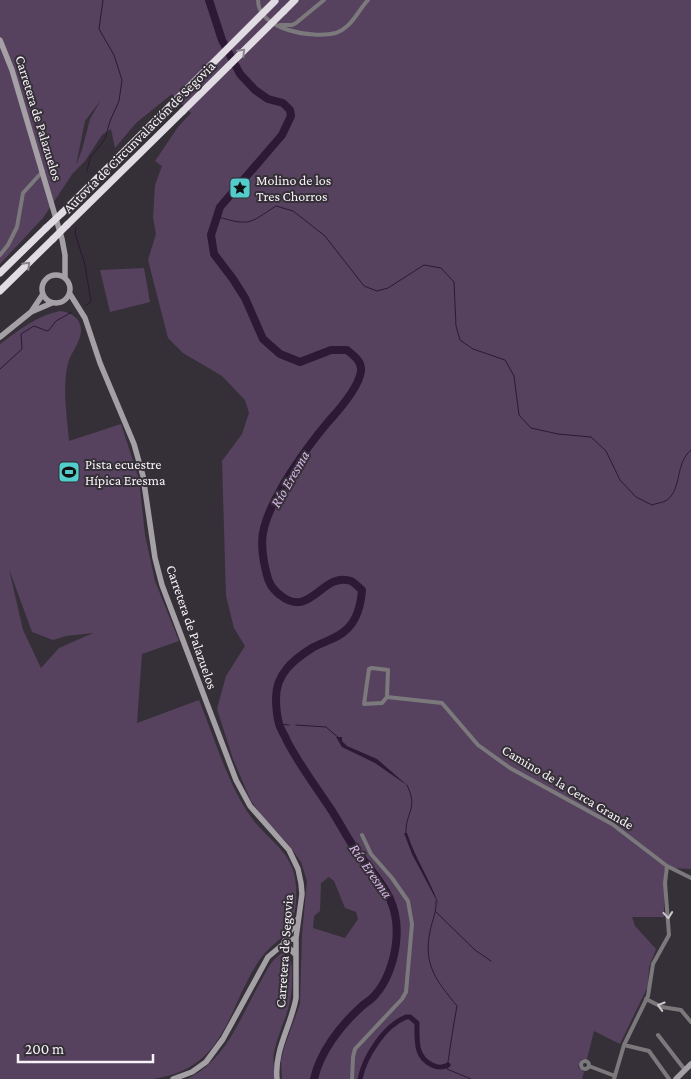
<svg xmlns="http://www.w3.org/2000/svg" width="691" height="1079" font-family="'Crimson Pro',serif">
<rect width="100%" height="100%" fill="#353037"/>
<!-- green -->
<path fill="#56425e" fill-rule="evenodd" d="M0 0H691V869L674 868 664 871V917H632L635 926 656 949 649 967 648 986 620 1044 594 1031 587 1059H581L578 1067 584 1072 582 1079H282L281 1061 284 1048 300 1004 302 934 307 881 301 862 289 845 262 816 251 801 233 759 217 709 226 676 245 646 234 628 226 596 222 461 242 434 249 413 245 400 222 376 183 353 168 338 148 260 156 234 153 218 155 185 162 166 155 161 178 127 191 113 172 94 136 123 115 148 111 129 102 135 85 161 73 173 43 218 0 264ZM101 100 90 119 82 150 76 165 85 121ZM329 877 334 881 345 908 356 912 358 919 345 938 313 928 314 916 320 911 321 883Z
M144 268 150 302 110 312 100 270Z
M60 311C70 312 81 318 81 330 81 342 71 352 68 363 62 386 67 417 69 441L121 424 139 479 145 535 155 581 179 641 142 654 137 723 199 700C215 739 227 783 251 817 264 836 285 847 293 870 298 886 297 907 292 922 287 937 274 942 265 953 256 963 246 983 240 996 220 1041 206 1071 153 1079H0V344C19 330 36 316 60 311ZM9 569 32 632 53 640 66 636 93 633 59 648 41 668 23 630Z
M282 953C294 960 292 967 292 980 292 1010 282 1021 275 1048 272 1058 274 1069 275 1079H187C227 1060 240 1017 261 981 267 970 271 960 282 953Z"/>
<!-- water -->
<path fill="#2d1835" d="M336 737H342V741L347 746 377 759 408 786 375 763 342 747Z
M404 833H407C415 858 430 880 439 905L412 854Z"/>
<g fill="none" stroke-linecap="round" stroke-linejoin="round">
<!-- stream -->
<path stroke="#2d1835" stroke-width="1" d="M87 171 90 158 105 139 110 121 119 101 122 80 114 55 99 29 103 0
M218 217C251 226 248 224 276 206L293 211 325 236 364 286 377 291 388 288 424 265 441 268 454 282 456 326 460 340 473 349 505 360 514 376 519 415 531 428 558 434 591 437 606 451 620 480 636 497 652 505C656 503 663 503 667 500 682 489 675 463 691 450
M76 227 75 233 85 265 91 302 85 306
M0 369 22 349 21 334 34 326 47 331 49 330 56 321 72 312
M279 724 289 725
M296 725 326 727 340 739
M406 834C405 811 419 810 407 785
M436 901C437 911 432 921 430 931 423 966 437 981 457 1006 453 1027 450 1048 447 1069L471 1079
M436 912 475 950 491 961"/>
<!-- canal -->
<path stroke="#2d1835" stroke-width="5" d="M360 1079C365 1056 384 1026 406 1017H410L417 1023C417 1040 415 1057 432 1065 438 1068 442 1068 448 1065"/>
<!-- river -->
<path stroke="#2d1835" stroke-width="8" d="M209 0 222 40 240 74 255 90 268 99 283 103 290 110 291 116 282 135 220 207 211 235 214 254 233 279 245 298 263 339 280 354 300 362 331 350H347C354 356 362 361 361 371 359 387 339 410 328 422 306 448 272 496 264 528 261 539 262 551 264 562 267 576 268 586 280 595 311 620 322 571 351 581 354 582 359 588 362 590 361 603 357 619 348 628 338 639 324 641 312 648 293 660 276 674 276 698 276 706 277 716 279 724 281 730 285 736 287 741 300 766 317 788 332 811 341 825 348 840 358 853 381 883 401 902 396 943 394 961 387 982 375 995 371 1000 365 1003 361 1007 340 1026 320 1052 314 1079"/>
<!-- street -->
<path stroke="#7b797c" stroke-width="4" d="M258 0C258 30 313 39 336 33 352 27 357 12 368 0
M280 25H292L296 23 324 0
M0 255 8 245 17 227 23 193 43 171
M387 697 382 703 364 704 369 669 372 668 388 670 387 697 442 703 478 745 510 768 612 824 667 866 691 878
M646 999 662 1007 681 1010 691 1022
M658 1035 685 1070
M624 1045 649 1051 669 1079
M581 1065a4 4 0 1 1 8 0a4 4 0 1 1-8 0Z
M589 1066 615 1076
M352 1079 353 1057 355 1049 402 999 406 992 412 924 408 901 392 878 371 854 362 835
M614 1079 624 1045 648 996 653 964 669 935 665 883 667 866"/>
<!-- secondary -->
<path stroke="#a5a0a6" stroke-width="5.5" d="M0 40 12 70 62 239 65 255V278
M42 289a14 14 0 1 1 28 0a14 14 0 1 1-28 0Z
M70 294 85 318 100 363 134 444 143 476 155 558 162 585 236 780 250 806 289 850 298 869 301 883 302 894 296 938V998C291 1026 274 1050 277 1079
M31 312 52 303
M0 337 31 312 43 294
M284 942 297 920
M282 947 290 949 296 955
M173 1079 192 1072 206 1062 223 1039 268 957 287 941 296 938
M676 1079 691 1064"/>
<!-- highway -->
<path stroke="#e1dbe4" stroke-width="7" d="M284 11 295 0
M62 213 175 101
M67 225 183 111
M0 273 46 228
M0 291 53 239"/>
<!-- highway-bridge -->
<path stroke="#e1dbe4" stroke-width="7" d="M175 101 275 1
M183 111 284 11
M46 228 62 213
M53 239 67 225"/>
</g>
<!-- one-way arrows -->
<defs><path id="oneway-chevron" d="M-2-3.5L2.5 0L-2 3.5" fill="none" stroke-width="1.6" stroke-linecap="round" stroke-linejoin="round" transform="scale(1.25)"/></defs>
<g stroke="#8b868e">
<use href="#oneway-chevron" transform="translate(242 52) rotate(-45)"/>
<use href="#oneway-chevron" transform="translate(27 265) rotate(-45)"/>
</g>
<g stroke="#cbc8cc">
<use href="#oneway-chevron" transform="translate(668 915) rotate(85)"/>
<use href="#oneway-chevron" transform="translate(661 1006) rotate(-164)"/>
</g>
<!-- icons -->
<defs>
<g id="sight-square" transform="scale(1.125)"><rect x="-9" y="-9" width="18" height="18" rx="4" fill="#52cdcc" stroke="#353037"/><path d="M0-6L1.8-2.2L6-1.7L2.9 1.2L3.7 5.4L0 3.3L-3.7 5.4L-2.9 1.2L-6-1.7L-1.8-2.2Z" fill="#111"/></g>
<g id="stadium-square" transform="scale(1.125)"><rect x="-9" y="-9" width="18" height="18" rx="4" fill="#52cdcc" stroke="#353037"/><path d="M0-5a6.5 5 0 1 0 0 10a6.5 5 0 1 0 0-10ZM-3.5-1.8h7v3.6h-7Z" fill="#111"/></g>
</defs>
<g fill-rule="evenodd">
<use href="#sight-square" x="240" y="188"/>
<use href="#stadium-square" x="69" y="472"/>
</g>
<g text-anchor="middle" stroke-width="4" stroke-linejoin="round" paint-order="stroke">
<!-- street labels -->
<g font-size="14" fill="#f6f2f7" stroke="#353037">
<text transform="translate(39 118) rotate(73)" y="5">Carretera de Palazuelos</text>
<text transform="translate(139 137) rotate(-45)" y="5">Autovía de Circunvalación de Segovia</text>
<text transform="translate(192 627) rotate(71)" y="5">Carretera de Palazuelos</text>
<text transform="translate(568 787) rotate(31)" y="5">Camino de la Cerca Grande</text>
<text transform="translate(284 951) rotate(-86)" y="5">Carretera de Segovia</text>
</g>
<!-- poi labels -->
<g font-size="14" fill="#f6f2f7" stroke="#353037" text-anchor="start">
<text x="256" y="185">Molino de los<tspan x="256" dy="16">Tres Chorros</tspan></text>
<text x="85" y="469">Pista ecuestre<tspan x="85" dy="16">Hípica Eresma</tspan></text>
</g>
<!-- water labels -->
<g font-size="15" font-style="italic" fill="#dbb3eb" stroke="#353037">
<text transform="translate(290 479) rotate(-60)" y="5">Río Eresma</text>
<text transform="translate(371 871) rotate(55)" y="5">Río Eresma</text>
</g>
</g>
<!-- scale -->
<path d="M18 1054v8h135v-8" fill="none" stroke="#f6f2f7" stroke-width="2.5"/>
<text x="25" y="1054" font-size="15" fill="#f6f2f7" stroke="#353037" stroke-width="4" paint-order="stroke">200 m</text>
</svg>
